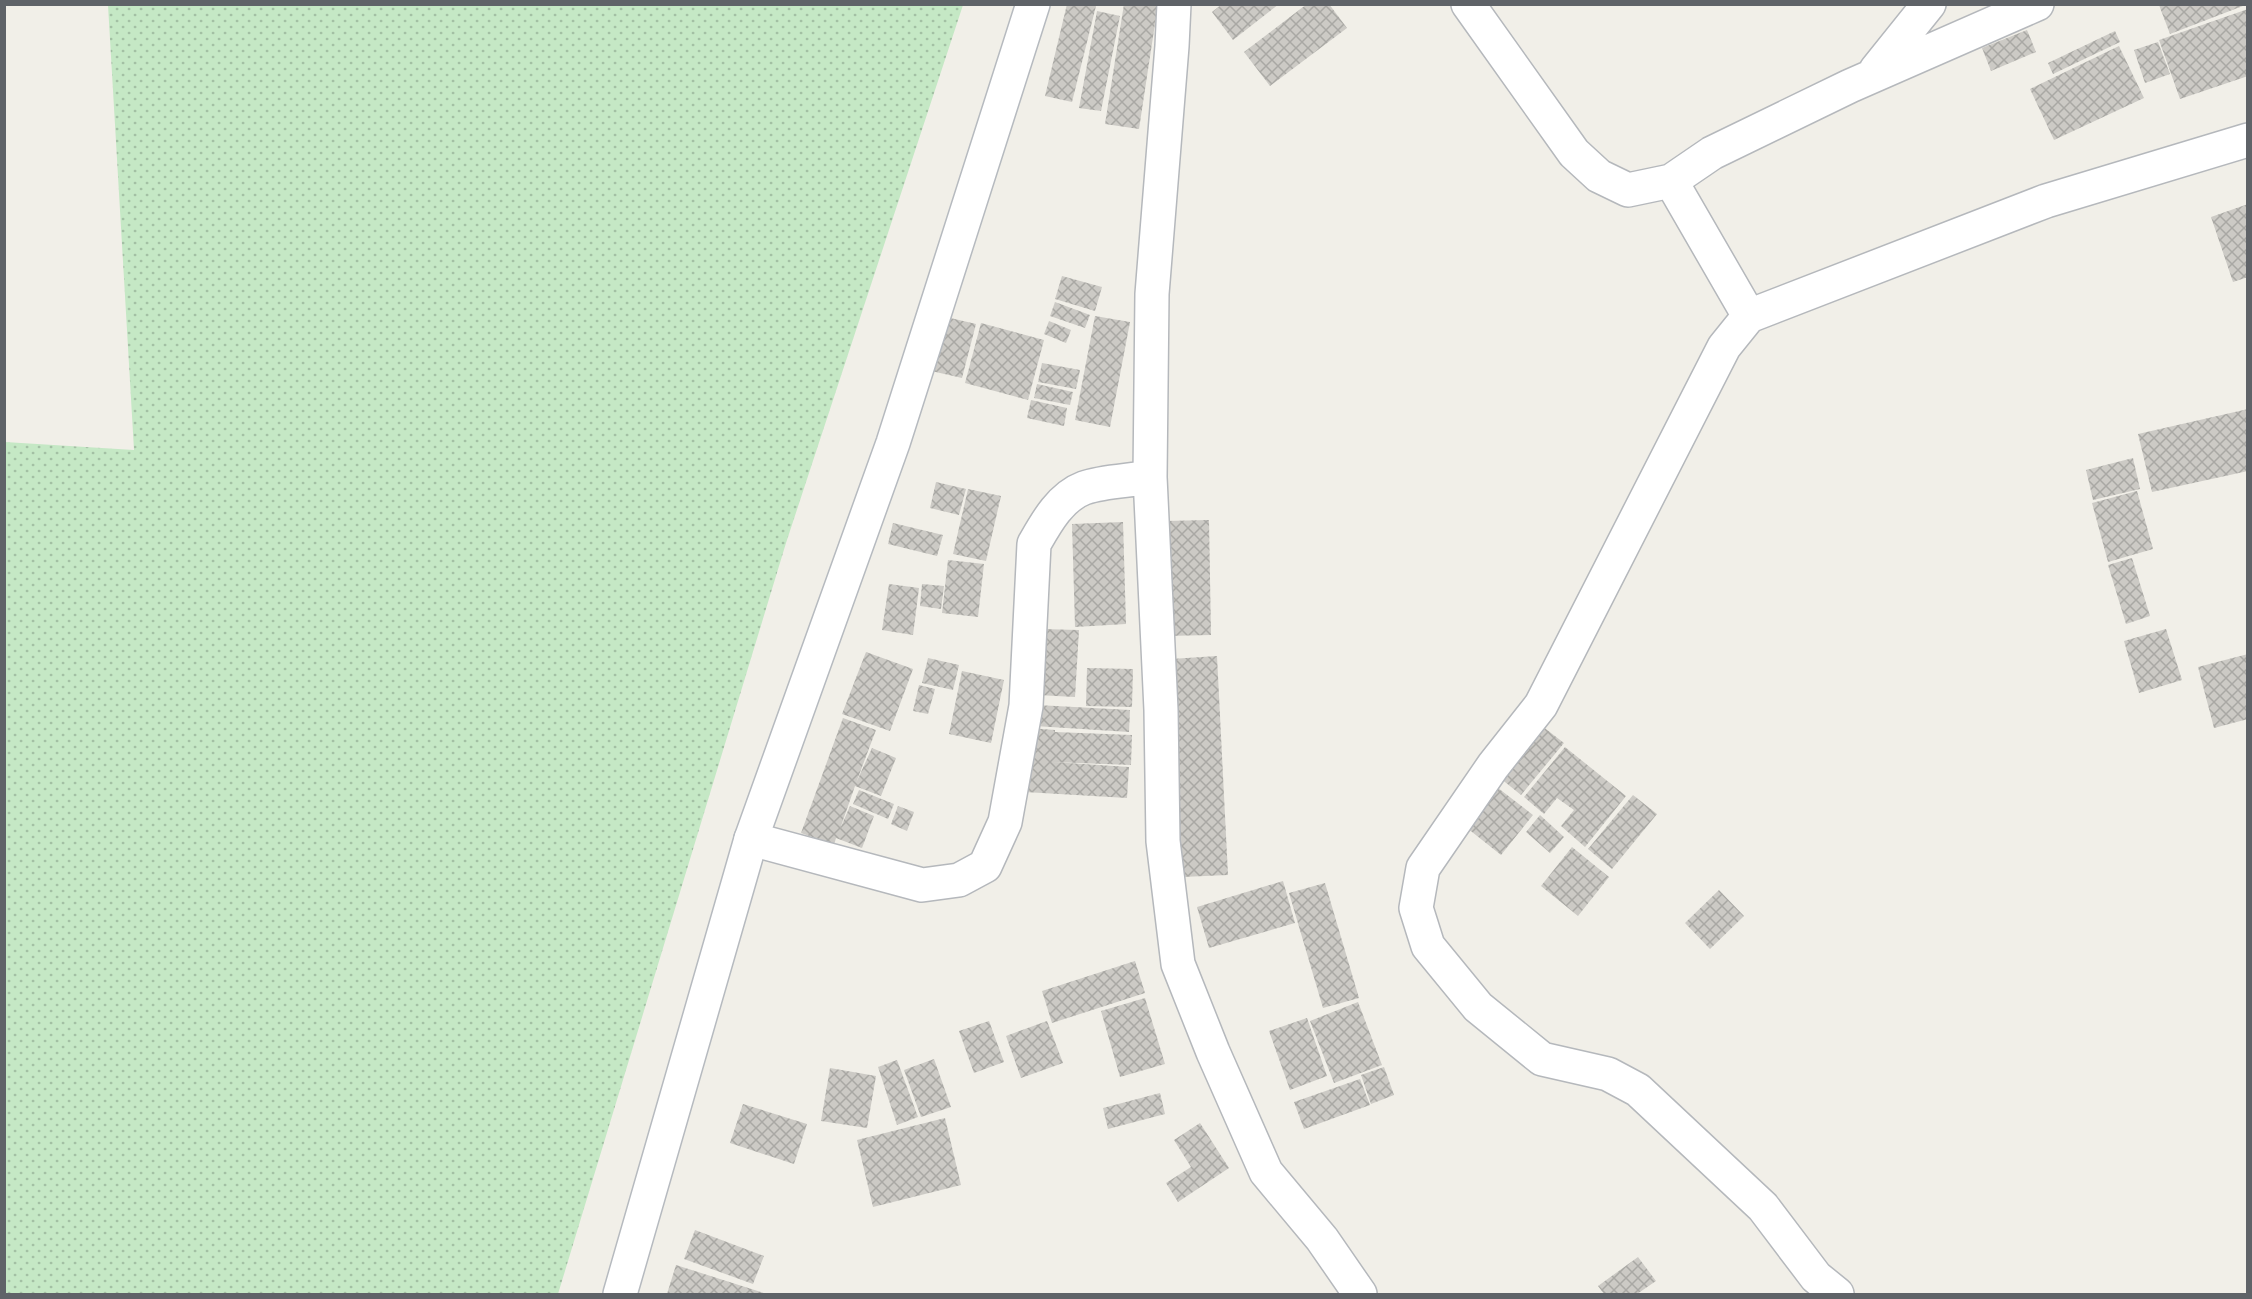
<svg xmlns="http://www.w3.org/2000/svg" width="2252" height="1299" font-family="Raleway,sans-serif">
<defs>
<pattern id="grass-dots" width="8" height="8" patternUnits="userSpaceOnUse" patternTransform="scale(1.5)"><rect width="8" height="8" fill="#c5e8c5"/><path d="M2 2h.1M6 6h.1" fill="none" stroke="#a3c0a4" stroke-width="1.8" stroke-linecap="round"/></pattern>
<pattern id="building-cross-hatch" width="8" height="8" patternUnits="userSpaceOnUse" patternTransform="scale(1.5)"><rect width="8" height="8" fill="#cccac5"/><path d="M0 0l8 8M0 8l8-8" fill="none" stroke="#a9a8a4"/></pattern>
</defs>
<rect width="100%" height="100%" fill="#f1efe8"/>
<!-- grass -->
<path fill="url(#grass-dots)" d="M108 5H963L786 543 558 1294H5V442L134 450Z"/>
<!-- building -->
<path fill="url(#building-cross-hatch)" d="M1067 4 1096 6 1072 102 1045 96Z
M1124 4H1158L1139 129 1105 124Z
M1222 4H1279L1233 40 1212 12Z
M1307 4H1329L1347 28 1270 86 1244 52Z
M2248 4 2170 34 2159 5 2161 4Z
M2248 9V76L2180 99 2159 40Z
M1097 11 1120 16 1101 111 1079 108Z
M2027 30 2036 52 1991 71 1982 48Z
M2115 31 2120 42 2053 74 2048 63Z
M2158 42 2170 74 2145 83 2134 50Z
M2119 46 2144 98 2054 140 2030 89Z
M2248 204V277L2233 282 2211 217Z
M1062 276 1102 287 1095 311 1055 299Z
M1055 302 1090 315 1085 328 1050 316Z
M942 316 976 324 962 378 927 370Z
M1095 316 1130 322 1110 427 1075 420Z
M1049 321 1071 330 1066 343 1044 334Z
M981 323 1044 340 1028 400 965 383Z
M1042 363 1080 370 1076 389 1038 382Z
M1037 384 1073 392 1070 405 1034 398Z
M1031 400 1067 408 1064 426 1027 418Z
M2248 409V471L2152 492 2138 434Z
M2133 458 2140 489 2093 500 2086 470Z
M936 482 966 489 959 515 930 508Z
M968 489 1001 496 986 561 953 554Z
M2137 491 2153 549 2108 562 2092 503Z
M1209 520 1211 635 1167 636 1166 521Z
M1123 522 1126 624 1075 627 1072 524Z
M893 523 943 535 937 556 888 544Z
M2132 558 2150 616 2126 624 2108 565Z
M948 560 984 564 978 617 942 613Z
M889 584 919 588 913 635 882 630Z
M922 584 944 586 941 609 920 606Z
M1041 629 1079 630 1075 697 1037 695Z
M2166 629 2182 680 2139 693 2124 641Z
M866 652 913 669 890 731 842 714Z
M2248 654V719L2214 728 2198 667Z
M1217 656 1228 875 1182 877 1171 659Z
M928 658 959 665 953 690 922 683Z
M1087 668 1133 669 1132 707 1086 706Z
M962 671 1004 680 991 743 949 734Z
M919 685 935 689 928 714 913 711Z
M1037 705 1130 710 1129 732 1035 726Z
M843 718 876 730 856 783 872 748 896 758 881 796 855 786 840 829 850 806 874 816 862 848 836 838 834 845 801 833Z
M1542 726 1564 743 1521 795 1500 778Z
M1029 728 1055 730V732L1132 735 1131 765 1053 762 1129 767 1127 798 1025 792Z
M1565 747 1626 796 1585 847 1561 826 1574 810 1557 798 1544 814 1524 797Z
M1498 788 1533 815 1501 855 1467 828Z
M859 790 894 804 888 819 853 804Z
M1633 795 1657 814 1612 869 1588 849Z
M898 806 914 812 907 831 891 824Z
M1540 815 1564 837 1550 853 1526 832Z
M1572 847 1609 877 1578 916 1541 886Z
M1283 881 1295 923 1209 948 1197 907Z
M1325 883 1359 998 1323 1008 1289 893Z
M1719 890 1744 916 1710 949 1685 923Z
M1135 961 1145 993 1052 1023 1042 991Z
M1145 998 1165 1064 1120 1077 1101 1011Z
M1358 1002 1382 1065 1334 1083 1310 1021Z
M1307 1018 1327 1076 1290 1090 1269 1031Z
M989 1021 1004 1062 974 1073 959 1031Z
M1047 1021 1063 1063 1021 1078 1006 1036Z
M934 1059 951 1107 921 1117 904 1070Z
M897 1060 918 1117 897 1125 878 1067Z
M1384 1067 1394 1095 1371 1104 1361 1075Z
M830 1068 876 1076 867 1128 821 1121Z
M1360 1079 1370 1105 1304 1129 1294 1102Z
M1160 1093 1165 1114 1108 1129 1103 1108Z
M743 1104 807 1124 794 1164 730 1143Z
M945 1118 961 1185 873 1207 857 1140Z
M1200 1123 1229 1168 1178 1202 1166 1183 1191 1167 1174 1140Z
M695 1230 764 1256 753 1284 684 1259Z
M1638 1257 1656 1281 1637 1294H1604L1598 1286Z
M676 1265 767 1294H667Z"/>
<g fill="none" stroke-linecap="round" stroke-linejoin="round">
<!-- street casing -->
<g stroke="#b5b8bc" stroke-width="36">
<path id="street" d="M1174 4 1172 46 1152 294 1150 477 1161 710 1163 841 1178 964 1213 1052 1266 1172 1322 1239 1360 1294
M1468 4 1574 153 1599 176 1628 190 1671 181 1712 153 1850 86 2037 4
M1876 70 1929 4
M1671 181 1749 316 1724 347 1541 705 1493 766 1423 868 1416 908 1428 946 1478 1007 1542 1059 1608 1074 1638 1090 1763 1207 1816 1277 1837 1294
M1749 316 2046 201 2248 140
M751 839 922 885 959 880 985 866 1005 822 1026 706 1034 544C1046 523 1060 497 1084 488 1104 481 1129 481 1150 477"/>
</g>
<!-- secondary casing -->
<g stroke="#b6babf" stroke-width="36">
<path id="secondary" d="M620 1294 751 839 893 443 1033 4"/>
</g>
<!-- street -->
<use href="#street" stroke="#fff" stroke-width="33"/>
<!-- secondary -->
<use href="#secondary" stroke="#fff" stroke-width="33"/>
</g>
<!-- border -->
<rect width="2252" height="1299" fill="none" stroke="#5f6368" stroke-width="12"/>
</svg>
